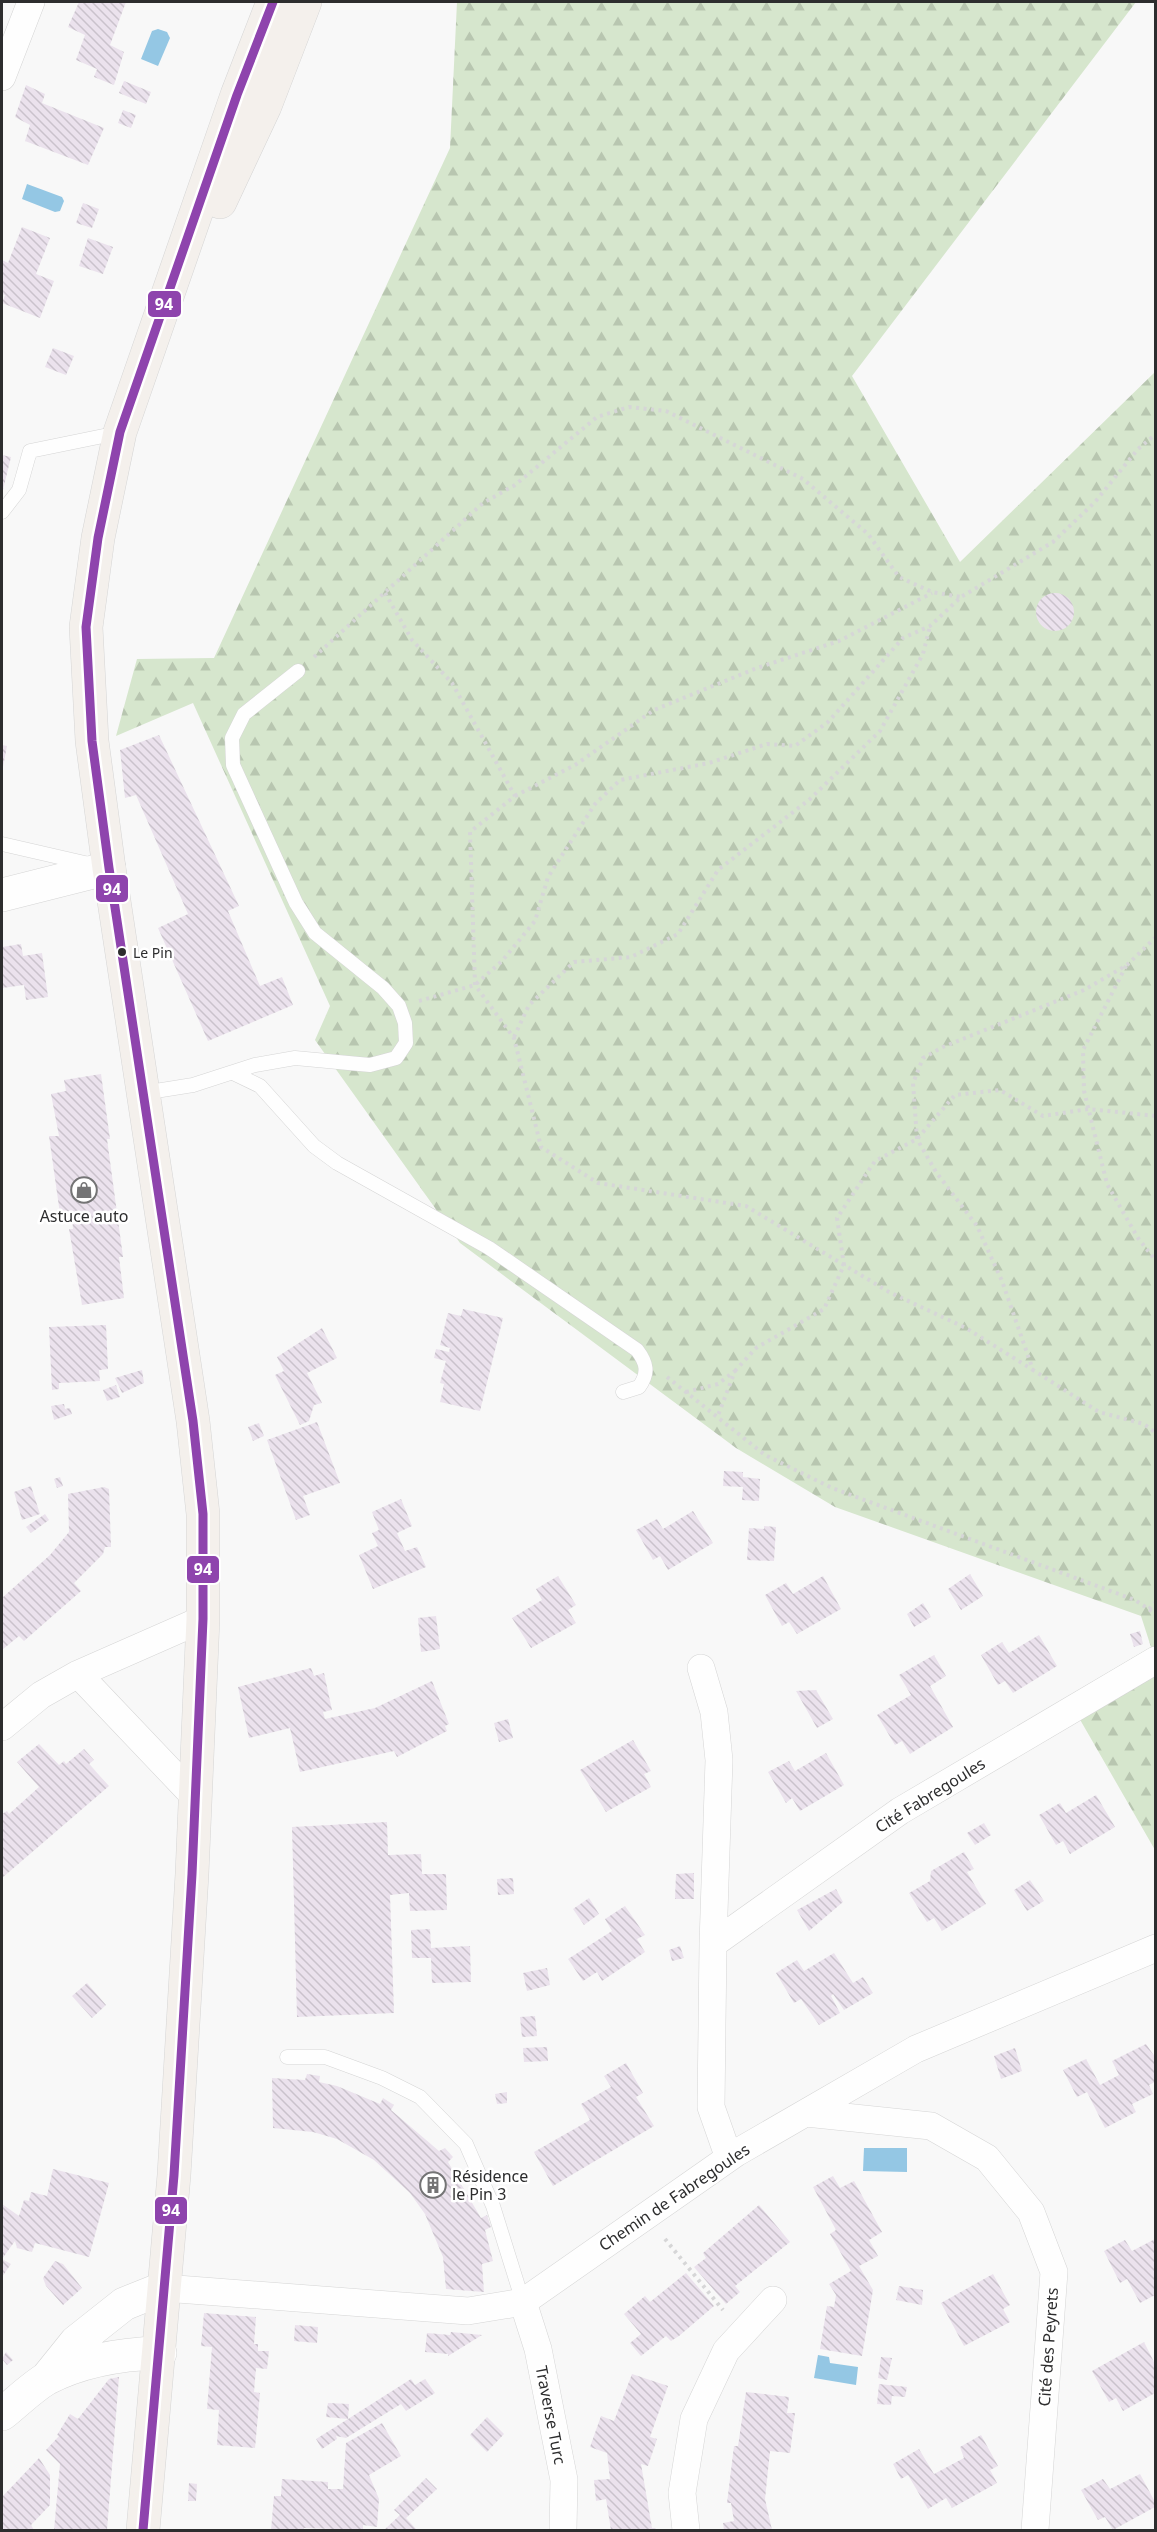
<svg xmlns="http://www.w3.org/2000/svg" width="1157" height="2532" font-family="'Noto Sans',sans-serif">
<defs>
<pattern id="forest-firs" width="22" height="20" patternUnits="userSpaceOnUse" patternTransform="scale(1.5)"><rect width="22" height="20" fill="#d6e6cd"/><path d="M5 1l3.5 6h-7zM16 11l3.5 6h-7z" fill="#b8c6b0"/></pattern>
<pattern id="building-back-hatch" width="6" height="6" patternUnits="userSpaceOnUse" patternTransform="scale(1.5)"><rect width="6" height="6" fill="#ebe2ed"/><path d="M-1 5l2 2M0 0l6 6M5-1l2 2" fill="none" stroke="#cac2cc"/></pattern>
</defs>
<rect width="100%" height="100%" fill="#f8f8f8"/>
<!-- forest -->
<path fill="url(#forest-firs)" d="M457 2H1136L852 376 960 562 1155 372V1850L1067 1697 1151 1647 1141 1616 835 1507 736 1448 460 1243 315 1040 330 1006 193 703 116 736 137 659 214 658 450 148Z"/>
<!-- water -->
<path fill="#94c7e4" d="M158 29 167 32 170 38 158 66 141 59 152 31Z
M27 184 62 197 64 201 60 211 55 212 22 199Z
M864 2148H907V2172L863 2171Z
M818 2355 829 2357 830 2363 858 2367 856 2385 814 2378Z"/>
<!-- building -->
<path fill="url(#building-back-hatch)" d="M79 2H126L110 45 124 52 114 85 94 77 97 69 76 60 85 35 68 27Z
M124 81 151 92 146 104 119 93Z
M26 85 45 94 42 103 104 128 88 165 25 141 30 125 15 117Z
M123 110 136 115 131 128 118 123Z
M83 203 99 209 92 228 76 223Z
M22 227 50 238 36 274 54 281 40 318 2 303 5 295 2 294V260L8 263Z
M88 238 113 247 103 274 79 266Z
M53 348 74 356 66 375 45 367Z
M2 455 11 457 2 494Z
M1036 612a19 19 0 1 1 38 0a19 19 0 1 1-38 0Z
M159 735 239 906 228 911 260 986 282 977 293 1005 208 1041 158 928 188 914 136 795 125 798 120 750Z
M2 745 7 746 3 767H2Z
M21 944 23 956 42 953 48 997 26 1000 24 985 2 988V947Z
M101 1074 110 1139H107L123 1257H119L124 1298 82 1305 69 1229H73L71 1211 60 1214 49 1136H59L51 1094 66 1091 64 1080Z
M463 1309 503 1318 480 1411 440 1402 444 1384 440 1383 446 1361 434 1358 436 1349 449 1352 450 1348 440 1345 448 1313 461 1316Z
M106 1325 108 1369 99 1370 100 1381 59 1383V1389L52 1390 49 1327Z
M322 1328 337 1358 307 1373 322 1403 314 1405 309 1421 300 1425 275 1375 284 1371 277 1357Z
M142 1370 144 1383 122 1393 115 1378Z
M116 1385 120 1397 107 1401 103 1390Z
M64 1404 65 1409 70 1408 72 1414 54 1420 51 1406Z
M317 1422 340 1483 303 1496 310 1515 296 1520 267 1440Z
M259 1423 264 1436 253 1441 248 1427Z
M724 1471 743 1472V1477L760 1479 759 1501 742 1500 743 1487 723 1486Z
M60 1477 63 1486 57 1488 54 1479Z
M31 1486 40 1514 22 1520 14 1492Z
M104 1487 109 1489 111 1547H105L103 1554 74 1583 81 1591 24 1641 19 1636 2 1650V1598L50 1555 69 1532 68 1494Z
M401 1499 412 1526 397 1533 405 1551 417 1547 426 1567 373 1589 359 1555 378 1546 372 1533 379 1530 372 1512Z
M693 1511 713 1543 668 1570 660 1556 653 1560 636 1530 657 1519 663 1529Z
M45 1514 49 1520 31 1533 26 1527Z
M764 1526 776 1527 774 1561 747 1560 749 1528 764 1529Z
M970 1574 983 1596 961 1610 948 1589Z
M558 1576 576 1605 568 1610 576 1623 531 1648 512 1618 542 1600 536 1589Z
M823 1576 841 1609 797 1634 789 1622 782 1626 765 1595 786 1583 793 1594Z
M923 1603 931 1617 914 1627 907 1614Z
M436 1616 440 1649 421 1652 418 1618Z
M1140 1631 1143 1644 1134 1647 1130 1634Z
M1039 1635 1057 1666 1013 1693 1005 1681 998 1685 981 1655 1002 1642 1009 1653Z
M934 1655 946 1676 930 1686 953 1727 910 1754 902 1741 895 1745 877 1715 911 1695 899 1675Z
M311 1668 314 1676 324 1673 332 1710 323 1712 325 1719 375 1708 432 1681 449 1724 445 1726 447 1731 397 1757 394 1751 300 1772 290 1728 249 1738 238 1687Z
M816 1690 833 1719 817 1728 796 1691Z
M508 1719 513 1738 499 1742 494 1723Z
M633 1740 651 1771 644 1774 651 1787 606 1812 580 1770Z
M39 1744 59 1765 64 1761 66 1764 84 1749 94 1760 89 1764 109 1786 2 1878V1814L7 1811 9 1814 39 1787 17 1762Z
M826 1753 844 1785 800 1811 792 1798 786 1803 768 1772 789 1761 795 1771Z
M1096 1795 1115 1827 1070 1854 1063 1841 1056 1845 1039 1815 1060 1803 1066 1813Z
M387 1822 388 1855 421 1854 422 1874H446L447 1910 410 1911 409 1893 390 1895 394 2013 297 2017 292 1827Z
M984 1823 991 1835 975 1845 967 1833Z
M964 1852 974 1869 967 1872 986 1904 942 1931 934 1918 927 1922 909 1893 930 1881 931 1871Z
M694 1873V1899H675L676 1874Z
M513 1878 514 1894 498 1895 497 1879Z
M1030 1880 1044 1901 1027 1911 1014 1890Z
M836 1889 843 1902 809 1931 797 1910Z
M589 1898 599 1914 584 1925 573 1909Z
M625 1906 645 1935 637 1939 645 1952 602 1981 597 1972 583 1981 568 1959 612 1931 605 1919Z
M430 1929 431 1948 470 1946 471 1982 432 1983 431 1958H412L411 1930Z
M680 1946 684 1958 672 1961 669 1950Z
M834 1953 853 1983 863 1977 873 1993 844 2010 833 1994 831 1996 840 2013 819 2025 801 1999 794 2003 776 1973 797 1960 804 1971Z
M547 1968 550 1985 527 1991 523 1973Z
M87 1983 106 2005 92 2018 72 1996Z
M535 2016 537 2036 522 2037 520 2017Z
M1146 2044 1155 2057V2082L1149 2085 1153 2094 1132 2104 1136 2112 1105 2128 1087 2092 1077 2097 1063 2070 1086 2059 1100 2085 1119 2075 1112 2061Z
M547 2047 548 2061 524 2062 523 2048Z
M1015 2048 1022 2071 1001 2079 994 2056Z
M626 2063 643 2093 636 2097 654 2126 553 2186 534 2152 590 2120 581 2104 611 2087 604 2076Z
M307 2074 320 2076 319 2082 337 2086 380 2104 383 2098 394 2105 391 2110 439 2151 445 2148 453 2157 448 2162 481 2218 487 2215 491 2227 485 2230 493 2261 482 2264 484 2292 446 2289 443 2257 425 2214 410 2193 374 2160 337 2139 313 2132 273 2128 272 2078 305 2080Z
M507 2092V2103L497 2104 495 2094Z
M53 2169 109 2183 89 2257 35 2243 32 2252 17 2248 15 2241 2 2259 11 2264 2 2277V2204L19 2216 24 2200 29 2201 31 2192 47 2196Z
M833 2176 840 2188 854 2181 882 2232 869 2240 878 2256 859 2266 873 2290 862 2356 820 2349 827 2306 834 2307 836 2295 829 2284 851 2271 830 2234 836 2230 813 2187Z
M759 2205 790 2242 735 2286 740 2292 726 2304 694 2267 706 2258 703 2253Z
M1155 2239V2295L1140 2303 1127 2279 1120 2283 1104 2251 1125 2240 1132 2251Z
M55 2261 63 2264 82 2288 63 2305 46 2286 43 2278Z
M686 2273 714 2306 679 2336 671 2341 666 2336 641 2356 630 2343 641 2334 624 2314 645 2296 650 2302Z
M993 2274 1010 2305 1003 2309 1010 2322 964 2346 941 2303Z
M899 2286 923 2290 922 2305 896 2300Z
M204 2313 256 2317 254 2344H258V2351H269L267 2369 256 2368 254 2392 260 2393 255 2448 217 2445 219 2410 207 2409 212 2347 201 2346Z
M295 2325 318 2327 317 2343 294 2341Z
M451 2332 482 2335 448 2356V2354L425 2352 427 2333 450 2335Z
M1144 2342 1155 2364V2393L1123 2411 1116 2398 1109 2402 1092 2371Z
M6 2352 13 2360 7 2365 2 2359Z
M881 2357 892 2358 887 2380 878 2378Z
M632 2374 668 2386 650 2437 657 2439 648 2466 641 2464 652 2528H655L656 2530H611L606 2499 596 2501 594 2480 610 2479 607 2453 590 2447 601 2416 614 2421Z
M119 2377 107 2530H54L60 2464 46 2450 59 2436 57 2435 70 2414 78 2419 109 2379Z
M411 2379 415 2385 425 2379 435 2393 406 2411 401 2404 346 2438 336 2436 337 2439 322 2449 316 2439 348 2419 326 2417 328 2403 349 2404 348 2419Z
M879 2384 907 2387 905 2397 892 2396 891 2405 877 2404Z
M746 2392 789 2397 787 2413H795L790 2453 770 2451 765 2499 772 2530H724L723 2523 734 2521 731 2503H727L734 2446H738Z
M487 2417 504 2434 487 2452 470 2435Z
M382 2423 401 2456 369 2475 379 2499 377 2527 363 2525V2530L304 2528V2530H271L274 2496H281L282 2479 328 2482V2489H343L346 2443Z
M981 2435 998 2466 990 2470 997 2483 952 2508 946 2498 928 2509 908 2475 901 2479 893 2464 919 2449 934 2474 964 2458 960 2447Z
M39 2458 50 2475V2505L31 2525 34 2530H2V2497Z
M1140 2474 1155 2502V2507L1113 2530 1105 2517 1098 2520 1081 2490 1103 2479 1110 2489Z
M426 2478 437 2489 406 2518 417 2530H384L400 2515 394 2510Z
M189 2483 197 2484 196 2501H188Z"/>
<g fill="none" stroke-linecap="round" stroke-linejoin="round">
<!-- service casing -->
<g stroke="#d5d5d5" stroke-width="15">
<path id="service" d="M2 512 19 490 30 451 118 433
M2 844 89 864
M233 1073 260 1086 314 1146 337 1163 489 1248 637 1350C647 1363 649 1373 639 1387L623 1392
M143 1093 193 1085 255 1065 295 1058 370 1065 396 1058 406 1043 405 1023 399 1006 383 988 315 933 296 903 233 765 232 738 244 714 298 671
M287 2057H325L382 2078 420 2097 466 2144 493 2206 523 2302"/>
</g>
<!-- minor casing -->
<g stroke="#d5d5d5" stroke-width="28">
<path id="minor" d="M2 77 31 2
M701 1668 714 1712 719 1760 713 1944
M78 1674 194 1796
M2 1727 41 1695 78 1674 203 1619
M806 2113 931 2126 987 2158 1031 2212 1054 2272 1035 2530
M729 2158 711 2107 713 1944 900 1811 1156 1660
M164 2288 468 2311 523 2302 736 2153 916 2049 1156 1948
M523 2302 538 2349 564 2480 563 2530
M686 2530 682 2493 694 2419 726 2351 773 2300"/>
</g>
<!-- tertiary casing -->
<g stroke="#d5d5d5" stroke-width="34">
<path id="tertiary" d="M2 895 109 868
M47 2378 76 2342 124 2304 164 2288
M2 2414C16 2403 31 2388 46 2379 82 2360 121 2354 160 2353"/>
</g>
<!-- secondary casing -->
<g stroke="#d5d5d5" stroke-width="34">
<path id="secondary" d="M220 202 265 106 305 2
M143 2530 174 2175 192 1874 203 1619V1514L193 1421 109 868 92 741 86 627 98 538 120 432 237 95 273 2"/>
</g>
<!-- path -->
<path stroke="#d6d6d7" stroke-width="4" stroke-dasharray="3 4.5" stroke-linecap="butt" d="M385 593 412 640 452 683 515 796 470 832 475 985 514 1038 541 1147 598 1183 746 1206 889 1292 966 1328 1033 1370
M314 657 483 503 515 485 597 417 629 407 666 411 803 479 868 534 899 577 932 592 961 597
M515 796 575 765 654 710 757 668 839 641 932 593
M1156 937 1127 965 1084 990 943 1047 923 1058 913 1083 917 1139 936 1172 977 1226 1002 1281 1033 1370 1099 1412 1144 1424 1156 1433
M1126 966 1083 1050 1084 1091 1107 1184 1138 1238 1156 1261
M419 1001 475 985 502 961 535 921 548 877 595 804 620 780 709 763 767 744 795 746 828 722 903 638 930 626 961 597 1053 542 1095 502 1138 449 1156 434
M514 1037 529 1005 574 962 631 957 678 934 718 870 810 799 880 731 923 654 930 626
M735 1371 756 1348 824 1309 844 1265 837 1218 875 1161 917 1139 955 1095 1000 1090 1043 1116 1088 1109 1156 1116
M667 1377 765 1455 832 1488 1135 1600 1156 1614
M686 1392 718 1384 735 1371 717 1418
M1149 1609 1156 1602
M665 2239 723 2310"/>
<!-- service -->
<use href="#service" stroke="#fefefe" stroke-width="14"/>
<!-- minor -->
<use href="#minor" stroke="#fefefe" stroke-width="27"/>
<!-- tertiary -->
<use href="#tertiary" stroke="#fefefe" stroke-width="33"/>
<!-- secondary -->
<use href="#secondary" stroke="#f4f0ec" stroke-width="33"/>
<!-- bus-1 casing -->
<g stroke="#fff" stroke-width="14">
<path id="bus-1" d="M143 2530 174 2175 192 1874 203 1619V1514L193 1421 109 868 92 741 86 627 98 538 120 432 237 95 273 2"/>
</g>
<!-- bus-1 -->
<use href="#bus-1" stroke="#8e44ad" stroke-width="9"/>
</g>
<!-- icons -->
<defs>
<g id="shop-ring" transform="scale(1.35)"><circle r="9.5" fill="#fff" stroke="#747475" stroke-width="1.5"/><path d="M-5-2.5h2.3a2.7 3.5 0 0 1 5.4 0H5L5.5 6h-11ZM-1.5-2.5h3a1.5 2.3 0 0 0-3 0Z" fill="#747475"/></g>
<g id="building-ring" transform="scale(1.35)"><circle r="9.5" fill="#fff" stroke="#747475" stroke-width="1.5"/><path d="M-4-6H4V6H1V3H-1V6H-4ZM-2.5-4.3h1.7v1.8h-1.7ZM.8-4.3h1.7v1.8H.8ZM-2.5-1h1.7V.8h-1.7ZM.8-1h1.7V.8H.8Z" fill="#747475"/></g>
</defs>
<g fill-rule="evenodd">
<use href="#shop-ring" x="84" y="1190"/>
<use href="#building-ring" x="433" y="2185"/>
</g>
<!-- markers -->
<circle fill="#2d2d2e" stroke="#fff" stroke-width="2" cx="122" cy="952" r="5"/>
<g text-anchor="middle" stroke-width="5" stroke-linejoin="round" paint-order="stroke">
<!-- bus labels -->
<g font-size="14" fill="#2d2d2e" stroke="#fff" text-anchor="start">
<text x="133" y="958">Le Pin</text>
</g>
<!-- poi labels -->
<g font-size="16" fill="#2d2d2e" stroke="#fff">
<text x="84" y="1222">Astuce auto</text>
<text x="452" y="2182" text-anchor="start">Résidence<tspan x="452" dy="18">le Pin 3</tspan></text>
</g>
<!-- street labels -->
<g font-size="16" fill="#2d2d2e" stroke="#fff">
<text transform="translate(930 1795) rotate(-32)" y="6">Cité Fabregoules</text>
<text transform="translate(674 2197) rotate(-34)" y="6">Chemin de Fabregoules</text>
<text transform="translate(1048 2347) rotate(-86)" y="6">Cité des Peyrets</text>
<text transform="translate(551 2415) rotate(79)" y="6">Traverse Turc</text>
</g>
</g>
<g stroke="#fff" stroke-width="2">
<rect x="147" y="290" width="35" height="28" rx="6" fill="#8e44ad"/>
<rect x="95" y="874" width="34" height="29" rx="6" fill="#8e44ad"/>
<rect x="186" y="1555" width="34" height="29" rx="6" fill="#8e44ad"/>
<rect x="154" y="2196" width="34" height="29" rx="6" fill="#8e44ad"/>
</g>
<g font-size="16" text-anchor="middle" font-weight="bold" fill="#fff">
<text x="164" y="310">94</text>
<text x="112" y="895">94</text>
<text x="203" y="1575">94</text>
<text x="171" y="2216">94</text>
</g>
<!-- border -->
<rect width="1157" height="2532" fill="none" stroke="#2d2d2e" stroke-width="6"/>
</svg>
